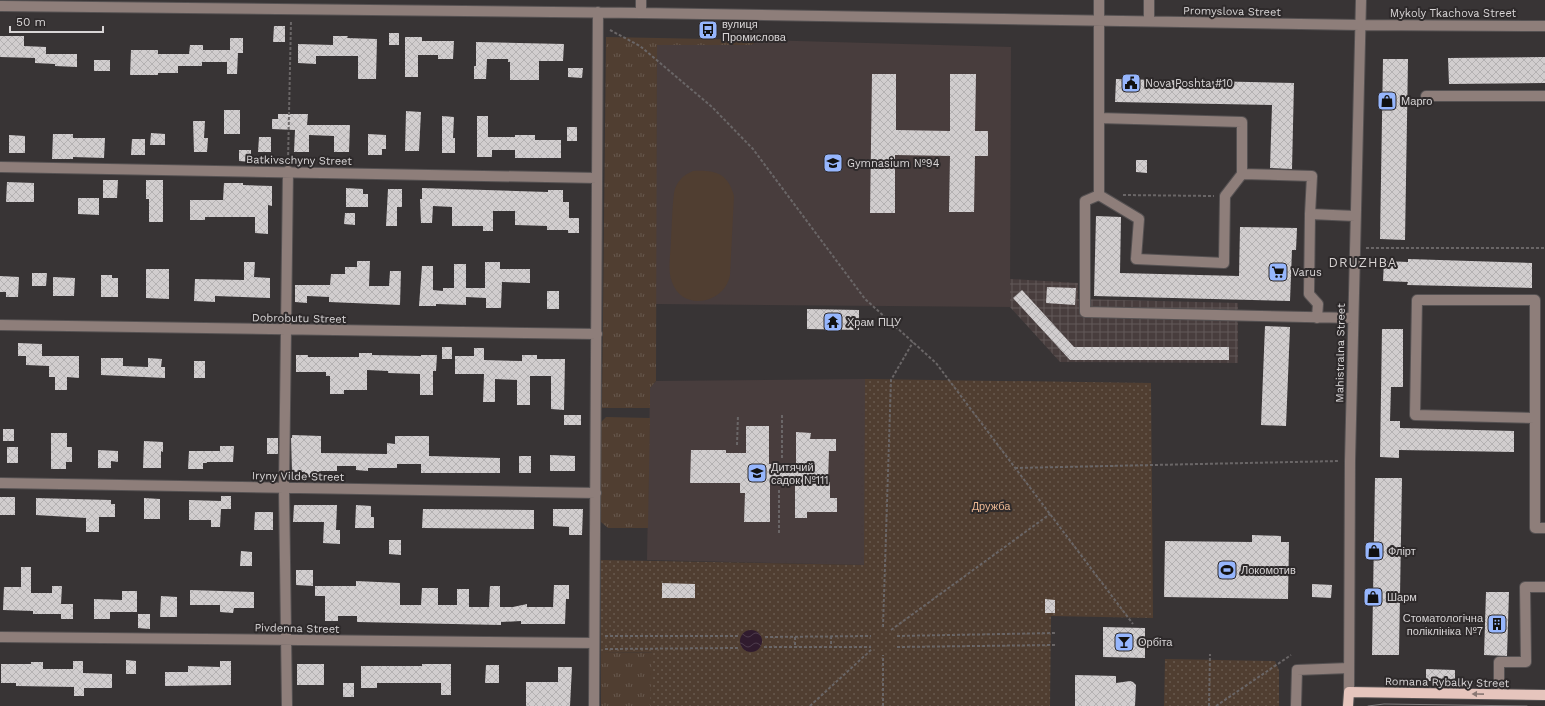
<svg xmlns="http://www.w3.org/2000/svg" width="1545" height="706" font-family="'Work Sans',sans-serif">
<defs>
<pattern id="industrial-grid" width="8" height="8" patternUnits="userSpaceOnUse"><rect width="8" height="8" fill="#483d3d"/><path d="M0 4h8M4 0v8" fill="none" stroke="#625858"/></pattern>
<pattern id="grass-tufts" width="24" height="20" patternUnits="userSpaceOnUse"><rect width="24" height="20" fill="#503e31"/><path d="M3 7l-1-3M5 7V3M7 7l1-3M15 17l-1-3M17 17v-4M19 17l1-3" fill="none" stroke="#68594e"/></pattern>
<pattern id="park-dots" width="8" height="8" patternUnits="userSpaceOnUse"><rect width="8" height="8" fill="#503e31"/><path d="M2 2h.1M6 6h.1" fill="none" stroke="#68594e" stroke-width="1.8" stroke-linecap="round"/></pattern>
<pattern id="water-waves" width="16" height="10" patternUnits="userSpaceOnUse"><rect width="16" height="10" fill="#301b2e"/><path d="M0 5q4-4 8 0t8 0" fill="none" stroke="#4d3b4c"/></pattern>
<pattern id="building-cross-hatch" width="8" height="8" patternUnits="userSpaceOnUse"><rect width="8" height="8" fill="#d1cdce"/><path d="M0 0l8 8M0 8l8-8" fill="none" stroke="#b4b1b2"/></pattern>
</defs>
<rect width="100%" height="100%" fill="#383435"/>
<!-- built -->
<path fill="#483d3d" d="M761 40 1011 47 1010 307 655 304 657 44 751 45Z
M865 379V565L647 560 650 388 656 381Z"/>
<!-- industrial -->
<path fill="url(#industrial-grid)" d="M1010 279 1078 283V299L1238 303V363L1060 362 1010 307Z"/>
<!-- grass -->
<path fill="url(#grass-tufts)" d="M606 37 761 40 751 45H657L656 381 650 388V408H602Z
M606 417 650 418 648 528H608L601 522V422Z
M732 651 806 706H601V653Z"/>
<!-- park -->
<path fill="url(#park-dots)" d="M865 379 1151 383 1153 618 1051 616 1050 706H650L652 652 601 653V560L864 565Z
M1165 659 1275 661 1279 670V706H1164Z"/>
<!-- pitch -->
<path fill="#503e31" d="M693 171C715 170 728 173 734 196L730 275C725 304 682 312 672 282 667 269 671 253 671 239 672 224 672 208 674 193 676 182 683 175 693 171Z"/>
<!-- water -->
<path fill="url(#water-waves)" d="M740 641a11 11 0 1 1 22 0a11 11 0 1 1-22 0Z"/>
<!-- building -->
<path fill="url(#building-cross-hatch)" d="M274 26H285V42H273Z
M389 33H399V45H389Z
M0 36H24V46L46 47V54H77V67L55 66V64L35 63V58L0 57Z
M333 36H348L347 38 377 39 376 79H358V56H316V64L298 63V44L333 45Z
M405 37H422V41H454L453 59H438V55H418V77H405Z
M230 38H243V53H238L237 74H227V62H202V66H178V73H158V75H130L131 50H158V54H189L190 45H203V50H230Z
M476 42 564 44 563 61H539V80H510V62H508V59H487L486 79H474V66H476Z
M1545 57V83L1449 84 1448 58Z
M1383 59H1408L1405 240 1380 239Z
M94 60H110V71H94Z
M568 68H583L582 78 568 77Z
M872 74H896V130L950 131V74H976L975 131H988V156H975L974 212H949L950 156 895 155V213H870Z
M1116 79 1294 83 1292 169 1270 168 1272 105 1115 102Z
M224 110H240V134H224Z
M406 111 421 112 419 151H405Z
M278 114H308L307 125H350L349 152H334V136L309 135V152H294L295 130 272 129V119H278Z
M442 116 454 117 453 138H455V153H442Z
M477 116H488V137H515V135H535V140H561V158H515V150H492V157H477Z
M193 121H205L204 138H208L207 152H194Z
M567 127H577V141H567Z
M151 133 165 134V145H150Z
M53 134H73V138H105L104 158 73 157V159H52Z
M368 134 386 135V149H382V155H368Z
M9 135 25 136V153H9Z
M259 137H271V152H258Z
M132 139H145V155H131Z
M239 150H251V162L239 161Z
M1136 160H1147V173L1136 172Z
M103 180H118L117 198H103Z
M146 180H163V222H149V199H146Z
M7 182 34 183V202H6Z
M224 183H243V185L272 186V206L268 205V234L255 233V217H205V220H190V200H223Z
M346 188 363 189V194H368V207H346Z
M422 188 548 192V190H563V202H569V218H579V233H568V230H547V226L515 225V211H493V231H483V226H452V207L433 206 432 223H421L420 199H422Z
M388 189H402V207H397V226H386Z
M78 198H99V215L78 214Z
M345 213H355V225L344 224Z
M1096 216 1121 217 1120 273 1239 276 1240 227 1297 228 1296 250H1292L1290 301 1094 296Z
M1408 259 1532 263V288L1407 285 1408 282 1383 281 1384 261 1408 262Z
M357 261H370L369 286H389L390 271H401L400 305 329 302V297L307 296V303L295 302V285H330L331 274H345V267H357Z
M244 262H255L254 277 270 278V298L215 296V302L194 301 195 279 244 280Z
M485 262H500V269H530V283L502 282 501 308H486V298L466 297V305L436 304V306H419L422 266H433V290L443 291V288H454V264H466V288H485Z
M146 269H169V299L146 298Z
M32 273H47L46 286H32Z
M101 275H112V278H118V297H101Z
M0 276 19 277 18 297H6V292H0Z
M53 277 75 278 74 296H53Z
M1047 287 1076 288 1075 305 1046 303Z
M1022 290 1074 347H1229V360H1070L1013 298Z
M547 291H559V309H547Z
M807 309 859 310V330L807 329Z
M1265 326 1290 327 1286 426 1261 425Z
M1382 329H1403V387H1391L1390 421H1400V428L1514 431V452L1399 450V458L1380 457Z
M18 343 42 344V356H79V378L67 377V390H55V377H49V366L26 365V356H18Z
M442 347H452V359H442Z
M474 348H484V360L522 361V355H537V359H565L564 410 551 409V376H530V405H517V380L495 379V402H483L484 374H455V356H474Z
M359 353H372V355L421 356V355H437L436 371H433V395H420V374L388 373V371L367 370V390H344V394H330V376H326V372H296V355H308V357H359Z
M101 358H123V366L148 367V358L162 359 161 367H165V378L101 375Z
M194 361H205V378H194Z
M564 415H581V425H564Z
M746 426H769V464H796V432L811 433 810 439H836V451H829L828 482H830V498H837V512H807V518H795V484H770V522H744L745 493H740V483H690L691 450H726V453H746Z
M3 429H14V441H3Z
M51 433H67V447H72V462H66V469H51Z
M292 435 321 436V453L387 454V443L395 444V436H429V456L500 458V473H421V464H397V468H368V471L356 470V466H337V471H321V478L305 477V472H292L291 438H292Z
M267 438H278V454H267Z
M144 441 163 442V452L161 451V468H143Z
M220 446H234L233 462H207V463H203V469H188L189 451H220Z
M7 447H18V463H7Z
M98 450 118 451V462L111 461V468H98Z
M550 455 575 456V471H550Z
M519 456H531V473H519Z
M1375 478H1402L1399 655H1372Z
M221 496H231V509H221L220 527H211V520H189V500L221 501Z
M0 497H15V515H0Z
M36 498 111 500V504H115V517H99V532H86V518L36 515Z
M144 498 160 499V519H144Z
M294 505H337L336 530H340V544L323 543 324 522H293Z
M356 505 371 506V517H374V528H355Z
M423 509 534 510V529L422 528Z
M553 509H583L582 535H569V527L553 526Z
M255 512H273V530H254Z
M1252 535 1281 536V542H1289L1288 599 1164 597 1165 541 1252 542Z
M389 540H401V555L389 554Z
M241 551 252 552V566H240Z
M21 567H31V593H52V586H62L61 604H73V619H61V614H33V611L3 610 4 587H21Z
M296 570H313V586L296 585Z
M356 581 400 583V605H421L422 588H438V605H457V589H469V607H489L490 586H500V607H513L527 604V607H553L554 585H569V599H566L565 624H521V621L501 622V625L357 622V616H338V621H325V596H315V586H356Z
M662 583 695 584V598H662Z
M1312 584 1332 585 1331 598 1312 597Z
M190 590 254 592V608H234L233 613 220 612V605H190Z
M122 591H137V612H110V619H94V599L122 600Z
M1486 592H1509L1507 656 1484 655Z
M161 596 177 597V617H160Z
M1045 599 1055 600V613H1045Z
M138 614H150V629L138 628Z
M1103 627 1145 628V658L1103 657Z
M126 660 136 661V674H126Z
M73 661H83V673L112 674V688H84V696H74V687L16 686V683H1V664H31V662H43V669H73Z
M220 661H231V685L165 686V672H188V666L220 667Z
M297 664H324V685H297Z
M422 664H451V695H441V683H377V688H361V666H422Z
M486 665H499V683H485Z
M558 667H572L570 706H526V682H558Z
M1426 669 1455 670V681H1426Z
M1075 675 1116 676V683L1130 681 1133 682 1136 685 1135 706H1075Z
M343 683H354V697H343Z"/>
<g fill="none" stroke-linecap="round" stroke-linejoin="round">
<!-- minor casing -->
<g stroke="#555152" stroke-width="12">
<path id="minor" d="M641 0V13
M1099 0V195L1085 201V312L1353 318
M0 6 641 13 1360 25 1545 26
M1149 21V0
M1426 96H1545
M1099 118 1242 122V174L1312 176 1310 214
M0 167 597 178
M1099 195 1139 219 1136 259 1224 263 1225 196 1242 174
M1317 318 1318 304 1309 294 1310 214 1355 216
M0 325 597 334
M1535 418 1415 415 1417 300H1535V528H1545
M0 483 596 493
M0 637 594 643
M1349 692 1350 461 1361 0
M1499 694V662H1526L1525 587H1545
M287 706 284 488 288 171
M594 706 598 12
M1296 706 1297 670 1349 668"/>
</g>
<!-- major casing -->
<g stroke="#555152" stroke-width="12">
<path id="major" d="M1348 706 1349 692 1545 695"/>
</g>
<!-- path -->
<path stroke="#6a6667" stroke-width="2" stroke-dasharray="3 2" stroke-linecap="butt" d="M610 30 640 46 712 107 753 149 865 299 936 363 1133 624
M288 160 291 21
M1123 195 1214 196
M1366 248H1545
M737 445 738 415
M782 458V415
M1015 468 1339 461
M779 533V489
M883 627 891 380 913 342
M891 630 1050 514
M605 636H738
M831 636V647
M897 636 1056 633
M765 637 871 636
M795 637V647
M764 647H871
M897 647 1056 645
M605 649 739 648
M810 706 872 649
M883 706V655
M1209 706 1210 654
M1216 706 1291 655"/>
<!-- minor -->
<use href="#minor" stroke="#8e7e7a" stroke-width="10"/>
<!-- major -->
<use href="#major" stroke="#e6c5bd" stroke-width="10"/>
<!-- tram -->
<path stroke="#807d7e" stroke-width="1" d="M1368 706 1384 704 1527 706"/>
</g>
<!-- one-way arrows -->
<defs><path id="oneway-solid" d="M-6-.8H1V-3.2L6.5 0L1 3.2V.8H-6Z"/></defs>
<use fill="#8a7874" href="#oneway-solid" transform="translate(1478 694) rotate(-179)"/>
<!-- icons -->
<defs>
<g id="bus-square" transform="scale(1)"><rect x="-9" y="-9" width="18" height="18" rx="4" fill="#96b6fd" stroke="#2e2a2b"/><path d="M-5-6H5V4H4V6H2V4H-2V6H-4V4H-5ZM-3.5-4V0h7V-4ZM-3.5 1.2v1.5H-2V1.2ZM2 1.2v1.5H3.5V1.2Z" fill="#111"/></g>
<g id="civic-square" transform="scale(1)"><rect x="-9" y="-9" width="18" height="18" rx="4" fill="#96b6fd" stroke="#2e2a2b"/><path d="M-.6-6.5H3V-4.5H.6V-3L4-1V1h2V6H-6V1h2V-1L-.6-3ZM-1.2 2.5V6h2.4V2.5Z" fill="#111"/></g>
<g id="shop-square" transform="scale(1)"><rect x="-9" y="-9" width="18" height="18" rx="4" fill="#96b6fd" stroke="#2e2a2b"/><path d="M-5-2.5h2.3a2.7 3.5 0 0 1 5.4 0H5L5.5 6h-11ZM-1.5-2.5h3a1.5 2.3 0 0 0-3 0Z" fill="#111"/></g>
<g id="school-square" transform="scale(1)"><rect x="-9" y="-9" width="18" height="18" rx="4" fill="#96b6fd" stroke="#2e2a2b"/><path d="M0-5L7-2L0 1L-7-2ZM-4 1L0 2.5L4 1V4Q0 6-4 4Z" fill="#111"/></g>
<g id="supermarket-square" transform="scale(1)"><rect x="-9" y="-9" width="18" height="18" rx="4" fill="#96b6fd" stroke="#2e2a2b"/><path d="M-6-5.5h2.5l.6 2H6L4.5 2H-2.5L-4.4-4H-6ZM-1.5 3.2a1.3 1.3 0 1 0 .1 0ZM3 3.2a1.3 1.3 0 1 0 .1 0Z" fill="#111"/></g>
<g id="temple-square" transform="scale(1)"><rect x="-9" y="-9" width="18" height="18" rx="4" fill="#96b6fd" stroke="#2e2a2b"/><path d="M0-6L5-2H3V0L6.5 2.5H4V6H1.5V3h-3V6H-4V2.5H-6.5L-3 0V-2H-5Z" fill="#111"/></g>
<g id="stadium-square" transform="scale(1)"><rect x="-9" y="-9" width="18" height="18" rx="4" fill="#96b6fd" stroke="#2e2a2b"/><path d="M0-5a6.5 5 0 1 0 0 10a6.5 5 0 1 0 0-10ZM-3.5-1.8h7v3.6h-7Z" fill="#111"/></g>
<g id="building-square" transform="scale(1)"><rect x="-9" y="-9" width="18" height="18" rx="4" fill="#96b6fd" stroke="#2e2a2b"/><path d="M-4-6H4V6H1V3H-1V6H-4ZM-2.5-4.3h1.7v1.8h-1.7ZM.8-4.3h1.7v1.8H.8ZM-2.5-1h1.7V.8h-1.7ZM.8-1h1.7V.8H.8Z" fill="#111"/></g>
<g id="bar-square" transform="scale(1)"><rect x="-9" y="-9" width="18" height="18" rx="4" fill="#96b6fd" stroke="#2e2a2b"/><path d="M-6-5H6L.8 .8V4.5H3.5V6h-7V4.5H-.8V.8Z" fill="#111"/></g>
</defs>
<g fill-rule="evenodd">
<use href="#bus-square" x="708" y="30"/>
<use href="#civic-square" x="1131" y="83"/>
<use href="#shop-square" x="1387" y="101"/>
<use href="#school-square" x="833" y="163"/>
<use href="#supermarket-square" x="1278" y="272"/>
<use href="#temple-square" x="833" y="322"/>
<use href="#school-square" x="757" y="473"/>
<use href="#shop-square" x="1374" y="551"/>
<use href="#stadium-square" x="1227" y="570"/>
<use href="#shop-square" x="1373" y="597"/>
<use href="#building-square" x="1497" y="624"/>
<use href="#bar-square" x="1124" y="642"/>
</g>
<g text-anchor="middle" stroke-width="4" stroke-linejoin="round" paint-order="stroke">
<!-- street labels -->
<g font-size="11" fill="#d8d5d6" stroke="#2e2a2b">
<text transform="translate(1232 11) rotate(1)" y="4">Promyslova Street</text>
<text x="1453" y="17">Mykoly Tkachova Street</text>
<text transform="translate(299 160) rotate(1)" y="4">Batkivschyny Street</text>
<text transform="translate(299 318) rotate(1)" y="4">Dobrobutu Street</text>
<text transform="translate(1340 353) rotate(-89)" y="4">Mahistralna Street</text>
<text transform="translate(298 476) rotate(1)" y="4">Iryny Vilde Street</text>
<text transform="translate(297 628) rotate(1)" y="4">Pivdenna Street</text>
<text transform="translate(1447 682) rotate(1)" y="4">Romana Rybalky Street</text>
</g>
<!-- poi labels -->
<g font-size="11" fill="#d8d5d6" stroke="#2e2a2b" text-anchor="start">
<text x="722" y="28">вулиця<tspan x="722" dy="13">Промислова</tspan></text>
<text x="1145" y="87">Nova Poshta #10</text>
<text x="1401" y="105">Марго</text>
<text x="847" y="167">Gymnasium №94</text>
<text x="1292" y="276">Varus</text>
<text x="847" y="326">Храм ПЦУ</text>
<text x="771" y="471">Дитячий<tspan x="771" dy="13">садок №111</tspan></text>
<text x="1388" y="555">Флірт</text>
<text x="1241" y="574">Локомотив</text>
<text x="1387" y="601">Шарм</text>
<text x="1483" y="622" text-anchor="end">Стоматологічна<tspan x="1483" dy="13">поліклініка №7</tspan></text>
<text x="1138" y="646">Орбіта</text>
</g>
<!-- park labels -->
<g font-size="11" fill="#eab793" stroke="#2e2a2b">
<text x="991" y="510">Дружба</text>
</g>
<!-- quarter labels -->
<g font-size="13" letter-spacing="1" fill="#d8d3d3" stroke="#2e2a2b">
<text x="1363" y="267">DRUZHBA</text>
</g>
</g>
<!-- scale -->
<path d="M10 26v6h93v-6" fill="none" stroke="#d8d5d6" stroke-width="2"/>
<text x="16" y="26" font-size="12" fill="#d8d5d6" stroke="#2e2a2b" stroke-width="3" paint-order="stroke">50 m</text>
</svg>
